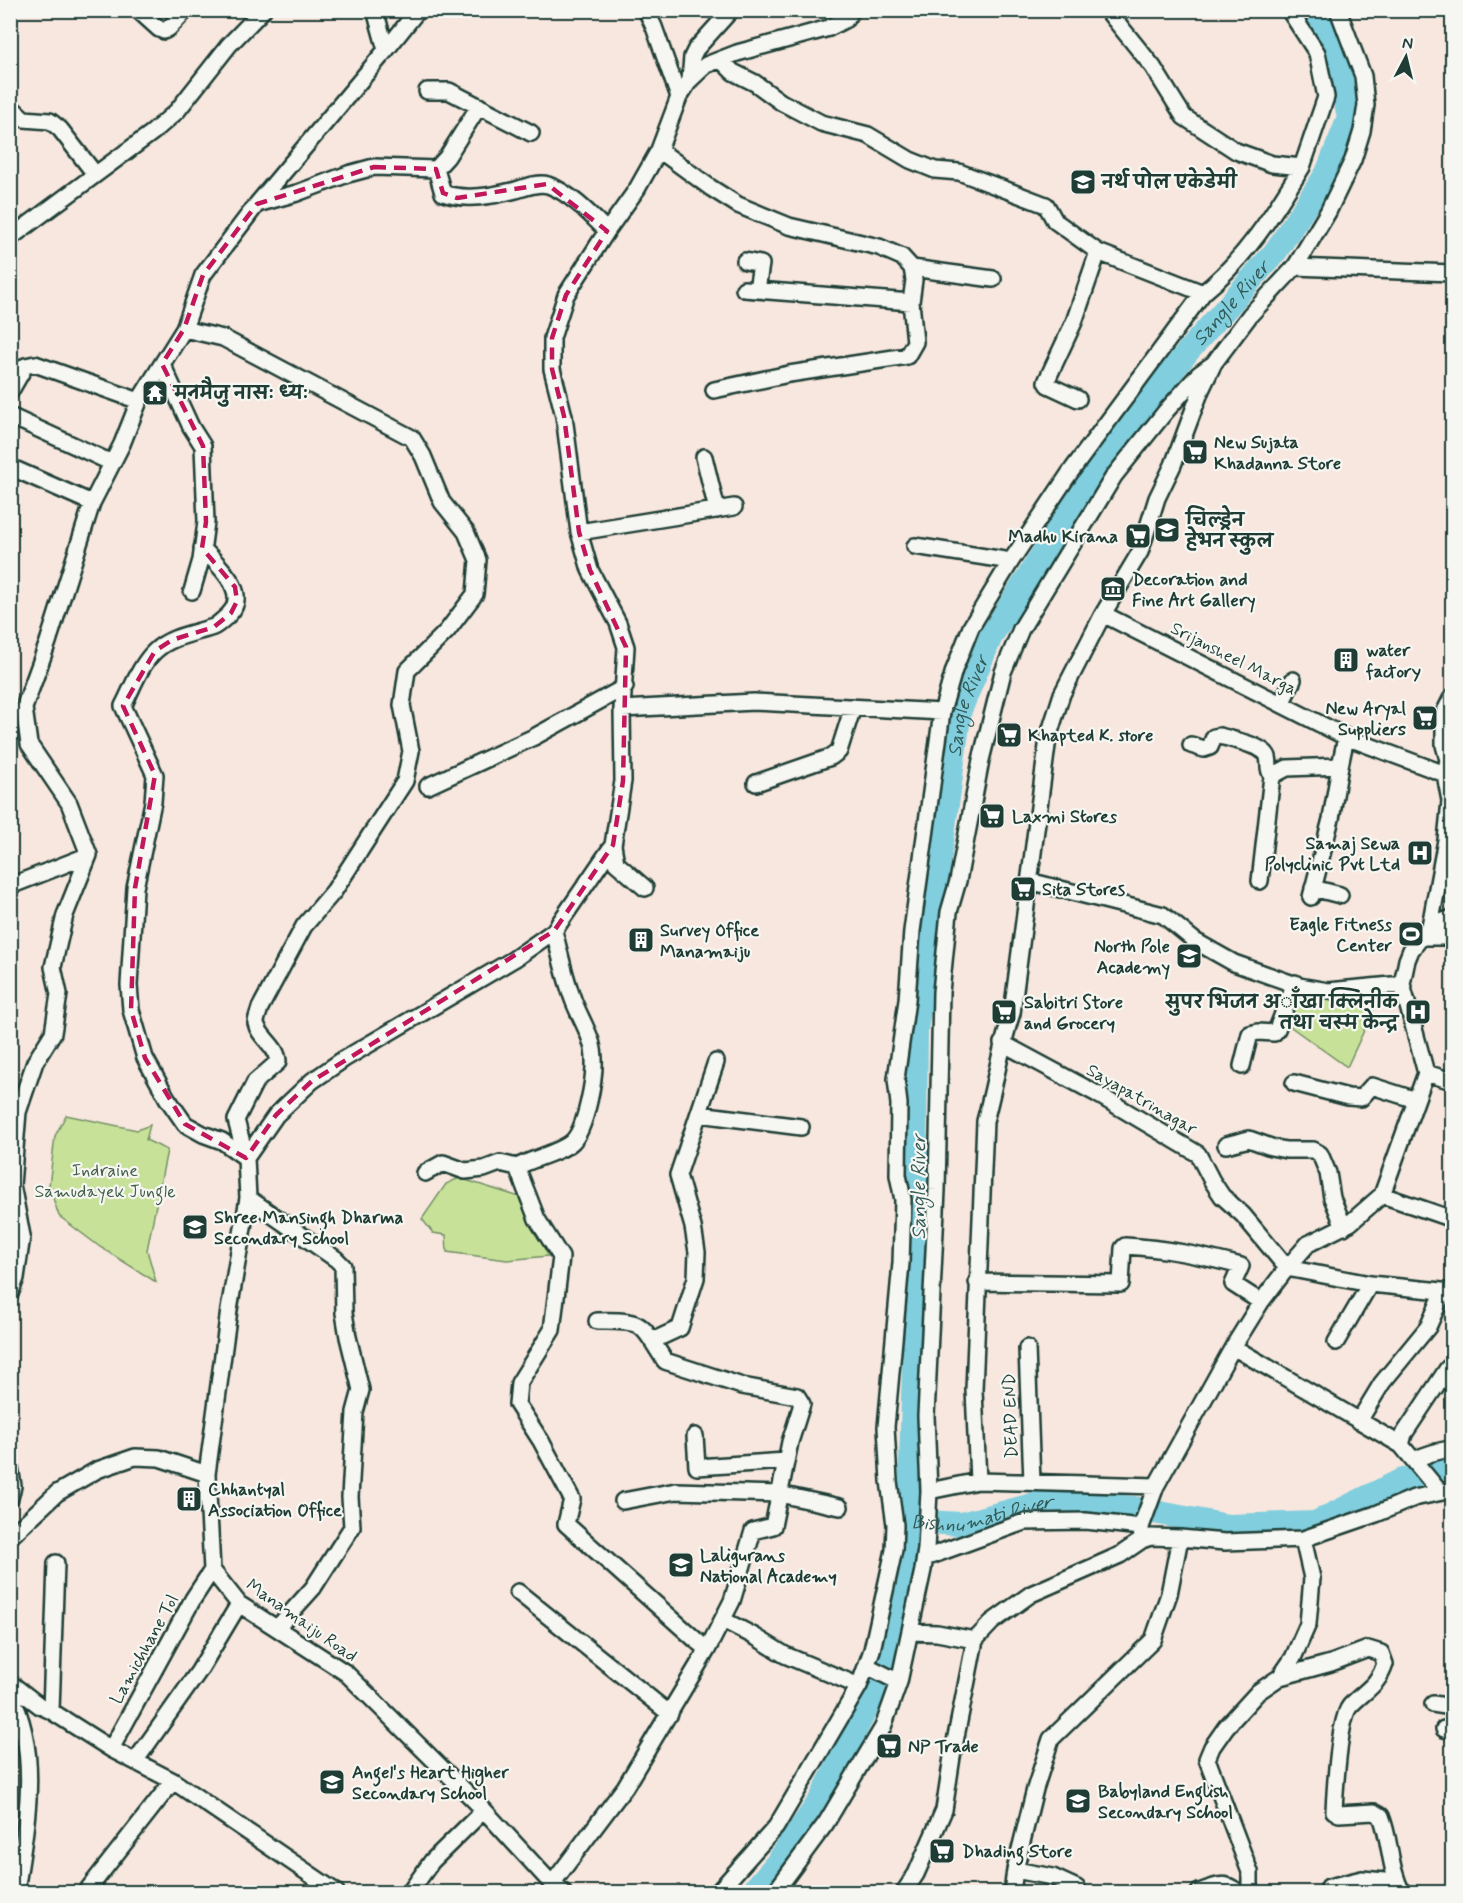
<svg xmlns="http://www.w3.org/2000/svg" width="1463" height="1903" font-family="Mynerve,'Playpen Sans Deva',sans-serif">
<rect width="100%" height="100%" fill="#f8e7de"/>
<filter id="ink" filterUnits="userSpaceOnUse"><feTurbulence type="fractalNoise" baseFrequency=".0167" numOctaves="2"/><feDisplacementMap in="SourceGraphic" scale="12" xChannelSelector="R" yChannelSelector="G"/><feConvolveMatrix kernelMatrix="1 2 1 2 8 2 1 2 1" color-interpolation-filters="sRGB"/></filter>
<g filter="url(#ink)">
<!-- green -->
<path fill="#c7e298" stroke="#739066" stroke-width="1.5" d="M1293 992 1374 1009 1347 1067 1291 1027 1285 1014Z
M66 1115 137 1130 150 1125 146 1140 167 1150 147 1250 156 1282 100 1247 59 1216 49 1186 55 1136Z
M459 1178 523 1198 548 1256 507 1260 447 1252 446 1235 433 1233 422 1219 446 1184Z"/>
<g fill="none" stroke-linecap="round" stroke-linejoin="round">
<!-- river -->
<g stroke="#80cede" stroke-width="24">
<path id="s1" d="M909 1521 919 1214 915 1130 916 1030 960 710 991 636 1110 447 1190 349 1276 251 1327 173 1349 118 1336 55 1315 10"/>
<path id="s2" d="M752 1892 777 1863 821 1799 877 1687 906 1595 909 1521 961 1524 1047 1501 1133 1508 1228 1526 1315 1523 1400 1481 1452 1468"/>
</g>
<!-- minor casing -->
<g stroke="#1f3d34" stroke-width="20">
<path id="minor" d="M138 10 159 29 164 31 169 28 186 10
M646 10 654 27 679 97
M1289 10 1317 53 1326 97 1302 167
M386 50 418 10
M721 60 733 72 755 83 781 102 821 123 868 135 910 160 935 170 959 172 1046 205 1055 221 1098 252 1203 293
M690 80 692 57 696 49 731 10
M427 91H449L531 133
M10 106 24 119 50 121 60 129 95 174
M479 106 447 157 436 169 443 193C466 201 492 196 516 190 526 187 538 182 548 185 569 192 592 216 607 231
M659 150 711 188 738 205 789 226 879 247 902 257 912 268 914 280 911 302 915 342 907 356 789 374 714 390
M257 204 297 193 348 174 374 167 436 169
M10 238 153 132 177 111 229 45 263 10
M745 261 761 264 757 290
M1295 267 1452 273
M912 268 993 279
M744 289 911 302
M184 329 223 338 412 438 423 456 442 502 466 532 478 560 475 594 447 631 407 671 402 705 411 751 405 781 334 891 304 926 260 1008C259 1012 256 1019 256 1023 259 1038 278 1046 278 1062L255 1082 236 1120 246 1158 248 1198 229 1310 207 1474 212 1570 239 1604 346 1673 484 1810 552 1884 563 1892
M10 392 25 366 35 364 139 401
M1078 399 1048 385 1046 382 1074 322 1098 252
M10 416 112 463
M704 457 717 510
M10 467 92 503
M579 532 734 507
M915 546 1011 561
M202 548C219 566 254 595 225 618 220 622 216 627 210 628 191 634 170 637 155 651 140 665 132 689 123 706L155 775 153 802 135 888 129 985 131 1010 145 1058 167 1098 185 1124 203 1134 222 1141 246 1158
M192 591 201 560 206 522 203 446 191 427 162 364 184 329 203 275 257 204 386 50 375 10
M1103 614 1346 737 1445 774
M1281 704 1293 680
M622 709 754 702 942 712
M1191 745 1204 749 1210 747 1214 737 1220 736C1230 739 1265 746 1268 757 1270 764 1267 769 1272 776
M756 783 831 757 839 751 853 707
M428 786 534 737 625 687
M613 845 616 863 645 888
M1029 881 1163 915 1195 941 1234 963 1299 986 1328 991 1402 984
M1260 881 1272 776 1287 768 1340 766 1346 737
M10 886 89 855
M1313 888 1340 895
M1311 897 1331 819 1341 760
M1430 926 1452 918
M1423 937H1452
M1002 1043 1097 1094 1198 1154 1212 1181 1222 1196 1243 1215 1287 1268 1370 1284 1452 1292
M1242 1066 1250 1034 1258 1032 1274 1033 1277 1029 1295 983
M1426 1073 1452 1081
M1294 1083 1348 1097 1361 1098 1372 1086 1416 1100
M699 1114 801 1127
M1226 1145 1249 1139 1271 1147 1286 1150H1313L1320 1154 1328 1173 1332 1198 1344 1227
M246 1158 276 1115 312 1081 344 1059 514 959 554 931 613 845 623 781 622 709 626 647 618 623 590 570 579 532 564 416 552 369V338L566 295 607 231 637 189 659 150 679 97 690 80 706 65 737 53 829 28 846 19 852 10
M517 1167 537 1219 561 1257 552 1330 519 1383 517 1404 541 1441 572 1499 566 1524 707 1650
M425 1173 443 1163 465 1171 484 1169 500 1163 517 1167C531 1159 561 1152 572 1142 586 1129 595 1078 594 1059 594 1039 581 1020 574 1002 565 979 560 954 554 931
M1382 1195 1452 1219
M248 1198 336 1259 343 1266 344 1313 348 1337 361 1390 355 1412 350 1497 352 1527 313 1588 277 1628
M977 1282 1121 1284 1123 1248 1125 1246C1166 1248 1202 1256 1241 1266L1233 1284 1261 1302
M10 1294 16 1278 22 1236 12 1185 18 1112 35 1062 53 1033 59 994 53 967 65 915 89 855 69 803 29 744 24 708 48 642 92 503 122 444 139 401 162 364
M652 1341 680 1328 696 1278 697 1252 693 1227 678 1175 716 1062
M1336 1342 1370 1284
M1233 1347 1401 1445 1439 1491
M1027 1348 1032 1482
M1359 1421 1382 1383 1428 1327 1444 1291
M695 1436 697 1467 786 1461
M1401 1445 1404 1434 1448 1368
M1414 1460C1426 1454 1438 1451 1450 1449L1452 1452
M10 1467 13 1486 10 1498
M978 1481 929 1491 926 1416 937 1190 941 992 949 912 958 881 981 760 1003 672 1021 629 1114 476 1166 411 1199 374 1210 366
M1156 1486 978 1481 974 1390 985 1121C995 1085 1000 1049 1012 1013L1048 738 1062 694 1103 614 1140 552 1157 498 1173 465 1201 390 1214 363 1250 315 1295 267 1328 212 1353 160 1362 131 1366 105 1363 76 1338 10
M623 1501 676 1491 779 1494 840 1507
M10 1537 57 1493 97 1470 135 1457 159 1458 207 1474
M1142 1540 1151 1537 1180 1538 1225 1542 1303 1539 1376 1514 1414 1498 1452 1490
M925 1558 1024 1522 1086 1521 1141 1527
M518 1592 670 1714
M723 1620 754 1636 785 1655 859 1686
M911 1632 937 1633 975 1640
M867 1666 899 1682
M1280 1677 1331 1663 1368 1649 1381 1653 1385 1664C1378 1686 1364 1691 1350 1706 1339 1719 1335 1791 1334 1811L1339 1814 1374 1812 1381 1816C1391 1841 1389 1868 1402 1892
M10 1683 40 1706 51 1711 111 1749 173 1781 336 1892
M10 1694C42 1754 25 1829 16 1892
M1433 1704 1452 1707
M51 1711 56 1563
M1444 1729 1452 1730
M111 1749 193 1599 212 1570
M136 1760 199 1671 239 1604
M1015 1870 1053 1877 1077 1888
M552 1884 625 1787 707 1650 732 1601 753 1531 773 1526 790 1442 802 1404 797 1396 742 1386 665 1361C640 1323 645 1320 597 1321
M86 1892 173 1781
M410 1892 432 1861 484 1810
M718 1892 776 1827 859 1686 872 1650 894 1550 895 1525 889 1481 886 1427 901 1263 903 1200 898 1175 899 1104 896 1079 907 1000 912 931 942 712 954 670 971 627 1011 561 1069 474 1203 293C1245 259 1274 213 1302 167L1272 164 1236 151 1184 117 1153 67 1107 10
M775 1892 826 1823 883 1727 899 1682 923 1570 926 1549 929 1491
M904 1892 916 1874 944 1810 952 1757 975 1640 992 1622 1031 1594 1120 1555 1142 1540 1141 1527 1156 1486 1233 1347 1261 1302 1287 1268 1308 1244 1350 1223 1382 1195 1426 1073 1402 984 1407 960 1411 950 1430 926 1446 840 1450 801 1445 774 1448 760 1444 745V713L1452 697
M1012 1892 1015 1870 1035 1789 1051 1739 1153 1640 1169 1594 1180 1538
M1199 1892C1214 1887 1224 1880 1237 1892
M1250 1892V1872L1207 1759 1212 1747 1226 1727 1258 1692 1280 1677 1293 1658 1308 1624 1312 1578 1303 1539
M1328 1892 1329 1887 1362 1879 1397 1882"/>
</g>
<!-- minor -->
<use href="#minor" stroke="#f6f6f2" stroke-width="15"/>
</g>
</g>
<!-- marked area -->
<path fill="none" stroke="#c2185b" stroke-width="4.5" stroke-dasharray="12 8" stroke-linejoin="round" d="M374 167 436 169 443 193 457 198 547 184 607 231 566 295 552 338V369L564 416 579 532 590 570 626 647 623 781 613 845 554 931 312 1081 276 1115 246 1158 185 1124 145 1058 131 1010 135 888 155 775 123 706 155 651 172 640 214 627 231 613 237 601 235 587 202 548 206 522 203 446 162 364 184 329 203 275 257 204Z"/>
<!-- icons -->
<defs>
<g id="school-square" transform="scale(1.35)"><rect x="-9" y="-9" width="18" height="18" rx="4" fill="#1f3d34" stroke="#f6f6f2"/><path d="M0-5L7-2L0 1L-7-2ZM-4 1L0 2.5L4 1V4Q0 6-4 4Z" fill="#fff"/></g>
<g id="temple-square" transform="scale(1.35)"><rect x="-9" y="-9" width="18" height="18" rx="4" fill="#1f3d34" stroke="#f6f6f2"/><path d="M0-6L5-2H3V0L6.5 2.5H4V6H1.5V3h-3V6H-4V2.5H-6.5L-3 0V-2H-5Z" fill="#fff"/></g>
<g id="supermarket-square" transform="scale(1.35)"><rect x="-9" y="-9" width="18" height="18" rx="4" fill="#1f3d34" stroke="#f6f6f2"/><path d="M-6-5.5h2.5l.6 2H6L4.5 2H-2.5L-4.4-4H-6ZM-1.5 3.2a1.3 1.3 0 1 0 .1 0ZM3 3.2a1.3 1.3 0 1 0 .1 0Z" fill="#fff"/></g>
<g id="museum-square" transform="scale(1.35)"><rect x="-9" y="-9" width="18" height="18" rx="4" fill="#1f3d34" stroke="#f6f6f2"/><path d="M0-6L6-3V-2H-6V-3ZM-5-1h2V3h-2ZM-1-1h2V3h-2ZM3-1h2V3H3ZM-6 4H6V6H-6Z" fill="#fff"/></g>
<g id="building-square" transform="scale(1.35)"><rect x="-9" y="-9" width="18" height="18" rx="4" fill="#1f3d34" stroke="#f6f6f2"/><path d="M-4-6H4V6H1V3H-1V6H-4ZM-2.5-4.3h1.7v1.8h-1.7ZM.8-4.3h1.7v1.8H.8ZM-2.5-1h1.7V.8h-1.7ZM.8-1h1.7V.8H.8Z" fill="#fff"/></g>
<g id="hospital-square" transform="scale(1.35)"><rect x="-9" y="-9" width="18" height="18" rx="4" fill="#1f3d34" stroke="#f6f6f2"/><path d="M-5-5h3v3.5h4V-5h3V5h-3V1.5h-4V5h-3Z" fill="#fff"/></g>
<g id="stadium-square" transform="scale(1.35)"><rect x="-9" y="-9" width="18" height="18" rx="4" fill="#1f3d34" stroke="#f6f6f2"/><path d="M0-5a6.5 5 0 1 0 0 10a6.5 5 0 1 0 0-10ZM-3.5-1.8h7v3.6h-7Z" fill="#fff"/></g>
</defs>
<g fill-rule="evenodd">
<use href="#school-square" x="1083" y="182"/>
<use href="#temple-square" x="155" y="393"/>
<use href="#supermarket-square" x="1195" y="452"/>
<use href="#school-square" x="1167" y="530"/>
<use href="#supermarket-square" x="1138" y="536"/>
<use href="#museum-square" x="1113" y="589"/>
<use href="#building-square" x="1346" y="660"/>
<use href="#supermarket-square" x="1425" y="718"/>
<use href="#supermarket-square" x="1009" y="735"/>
<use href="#supermarket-square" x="992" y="816"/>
<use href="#hospital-square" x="1420" y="853"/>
<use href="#supermarket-square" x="1023" y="889"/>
<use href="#stadium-square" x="1411" y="934"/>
<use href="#building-square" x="641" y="940"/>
<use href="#school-square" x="1189" y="956"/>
<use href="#supermarket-square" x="1004" y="1012"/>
<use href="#hospital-square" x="1418" y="1012"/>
<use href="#school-square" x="195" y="1227"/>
<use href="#building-square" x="189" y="1499"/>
<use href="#school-square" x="681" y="1565"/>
<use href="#supermarket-square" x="889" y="1746"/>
<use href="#school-square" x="332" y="1782"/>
<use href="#school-square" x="1078" y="1801"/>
<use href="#supermarket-square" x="942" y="1851"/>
</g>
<g text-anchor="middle" stroke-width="4.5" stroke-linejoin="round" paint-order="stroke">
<!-- poi labels -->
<g font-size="18" font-weight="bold" fill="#1f3d34" stroke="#f6f6f2" text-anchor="start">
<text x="1102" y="188">नर्थ पोल एकेडेमी</text>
<text x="174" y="399">मनमैजु नासः ध्यः</text>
<text x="1214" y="448">New Sujata<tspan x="1214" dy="21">Khadanna Store</tspan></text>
<text x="1186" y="526">चिल्ड्रेन<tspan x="1186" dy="21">हेभन स्कुल</tspan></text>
<text x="1118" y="542" text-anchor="end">Madhu Kirana</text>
<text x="1132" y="585">Decoration and<tspan x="1132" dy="21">Fine Art Gallery</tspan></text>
<text x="1366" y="656">water<tspan x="1366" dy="21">factory</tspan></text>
<text x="1406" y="714" text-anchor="end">New Aryal<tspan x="1406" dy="21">Suppliers</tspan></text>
<text x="1028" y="741">Khapted K. store</text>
<text x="1012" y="822">Laxmi Stores</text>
<text x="1400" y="849" text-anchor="end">Samaj Sewa<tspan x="1400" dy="21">Polyclinic Pvt Ltd</tspan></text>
<text x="1042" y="895">Sita Stores</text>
<text x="1392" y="930" text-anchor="end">Eagle Fitness<tspan x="1392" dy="21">Center</tspan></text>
<text x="660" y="936">Survey Office<tspan x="660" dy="21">Manamaiju</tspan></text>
<text x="1170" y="952" text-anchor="end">North Pole<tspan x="1170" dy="21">Academy</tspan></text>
<text x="1024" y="1008">Sabitri Store<tspan x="1024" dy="21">and Grocery</tspan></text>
<text x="1398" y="1008" text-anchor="end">सुपर भिजन अाँखा क्लिनीक<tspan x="1398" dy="21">तथा चस्म केन्द्र</tspan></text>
<text x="214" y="1223">Shree Mansingh Dharma<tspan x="214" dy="21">Secondary School</tspan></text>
<text x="208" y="1495">Chhantyal<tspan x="208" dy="21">Association Office</tspan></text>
<text x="700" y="1561">Laligurans<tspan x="700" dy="21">National Academy</tspan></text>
<text x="908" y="1752">NP Trade</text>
<text x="352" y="1778">Angel's Heart Higher<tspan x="352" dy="21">Secondary School</tspan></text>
<text x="1098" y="1797">Babyland English<tspan x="1098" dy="21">Secondary School</tspan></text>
<text x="962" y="1857">Dhading Store</text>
</g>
<!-- street labels -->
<g font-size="18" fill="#1f3d34" stroke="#f6f6f2">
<text transform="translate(1234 658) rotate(27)" y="6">Srijansheel Marga</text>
<text transform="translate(1142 1099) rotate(30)" y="6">Sayapatrinagar</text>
<text transform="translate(1010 1416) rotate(-92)" y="6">DEAD END</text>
<text transform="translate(302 1620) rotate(35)" y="6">Manamaiju Road</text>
<text transform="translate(144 1649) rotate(-61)" y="6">Lamichhane Tol</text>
</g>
<!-- park labels -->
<g font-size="18" fill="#415e48" stroke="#f6f6f2">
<text x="105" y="1176">Indraine<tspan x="105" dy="21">Samudayek Jungle</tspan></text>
</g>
<!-- water labels -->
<g font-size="20" font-style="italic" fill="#325a56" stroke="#f6f6f2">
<text dy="7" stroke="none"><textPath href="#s1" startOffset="1306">Sangle River</textPath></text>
<text dy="7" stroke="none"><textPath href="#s1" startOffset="820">Sangle River</textPath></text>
<text transform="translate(918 1187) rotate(-90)" y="7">Sangle River</text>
<text dy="7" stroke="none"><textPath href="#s2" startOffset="486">Bishnumati River</textPath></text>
</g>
</g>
<!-- margin -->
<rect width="1463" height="1903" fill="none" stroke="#f6f6f2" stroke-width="36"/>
<rect x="18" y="18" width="1427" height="1867" fill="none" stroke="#1f3d34" stroke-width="2" filter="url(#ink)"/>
<!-- north arrow -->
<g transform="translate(1406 57) rotate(7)" stroke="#f6f6f2" stroke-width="4.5" paint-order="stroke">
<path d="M0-4.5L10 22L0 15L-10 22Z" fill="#1f3d34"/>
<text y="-9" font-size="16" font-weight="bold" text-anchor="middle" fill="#1f3d34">N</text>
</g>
</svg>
